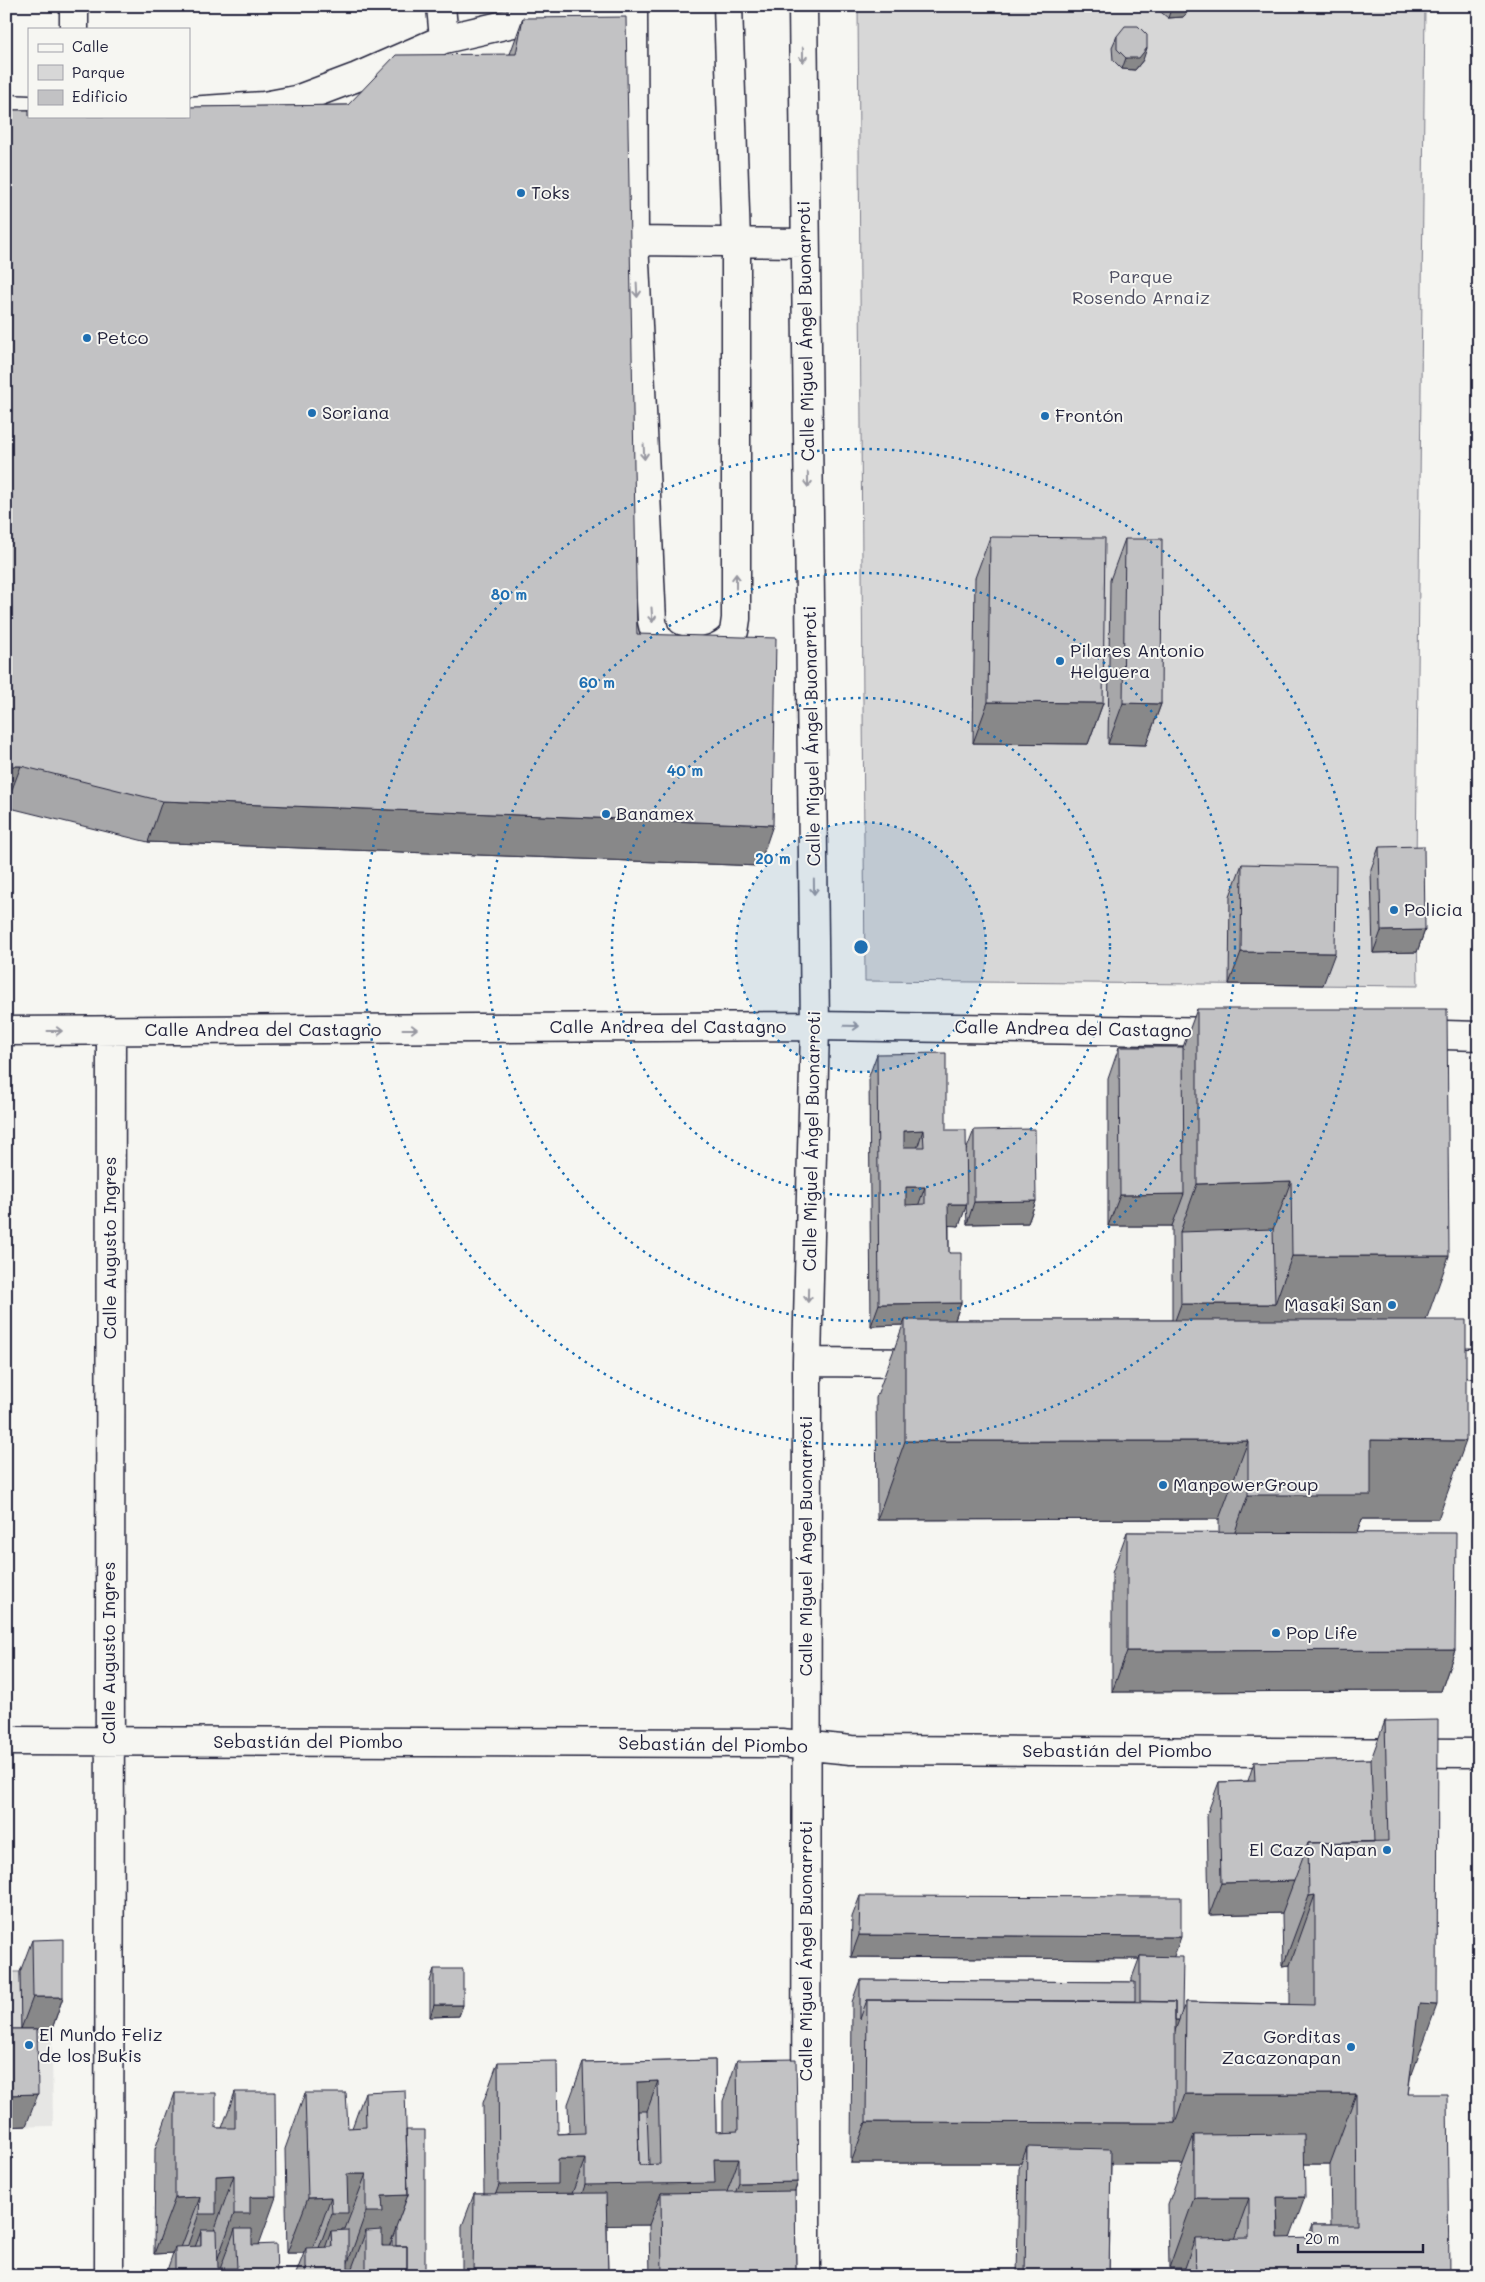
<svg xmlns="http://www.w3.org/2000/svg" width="1485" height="2282" font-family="Mali,sans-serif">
<rect width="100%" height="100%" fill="#f6f6f2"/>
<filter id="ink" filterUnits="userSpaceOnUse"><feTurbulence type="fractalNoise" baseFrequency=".02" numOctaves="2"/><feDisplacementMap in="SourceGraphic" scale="10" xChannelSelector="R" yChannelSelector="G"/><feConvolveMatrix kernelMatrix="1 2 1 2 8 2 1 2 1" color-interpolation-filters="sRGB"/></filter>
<g filter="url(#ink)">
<!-- built -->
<path fill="#e6e6e4" d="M51 1971 53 2126 6 2127V1972Z"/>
<!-- green -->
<path fill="#d7d7d7" stroke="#7c7c89" d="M858 6H1425L1416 868 1418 986 865 981Z
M6 1972H20L21 2029H52V2040L6 2041Z"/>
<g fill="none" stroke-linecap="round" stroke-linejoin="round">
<!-- minor casing -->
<g stroke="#22223b" stroke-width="31">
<path id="minor" d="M74 6V29
M441 6 444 39
M633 6 634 241 652 621C653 626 654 632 657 636 670 659 720 656 733 634 735 630 735 623 736 619V241L728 6
M803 6 815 1026 807 1362 806 2276
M6 109 29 110
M189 111 264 106 296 100 357 77 444 39 530 19 633 12
M634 241 805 243
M6 1031 815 1026 1227 1032
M1410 1034 1479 1036
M807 1362 927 1363
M1428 1363H1479
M6 1741 781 1743 851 1750 1479 1753
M109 2276 111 1030"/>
</g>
<!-- minor -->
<use href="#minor" stroke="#f6f6f2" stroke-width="28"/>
</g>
<!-- wall -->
<path fill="#a7a7a9" stroke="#22223b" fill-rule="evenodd" d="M1155 6H1194L1183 17 1168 18 1156 8Z
M523 18 637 634 759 866 148 842 6 807V110L348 105 510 54Z
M1117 36 1143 60 1135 70 1122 69 1113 60 1112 47Z
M990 537 1103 703 1088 744 973 743 975 578Z
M1125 539 1161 704 1146 745 1108 744 1110 580Z
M1379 847 1425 930 1417 952 1373 953 1371 869Z
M1242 864 1323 985 1229 984 1230 896Z
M1197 1009 1426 1320 1438 1519H1362L1357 1533 1455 1650 1441 1691 1112 1692V1573L1127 1532 1219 1533V1519L877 1520 876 1398 903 1325 871 1326 869 1076 877 1054 966 1151 974 1130 1036 1201 1028 1223 967 1224 966 1205 959 1226 949 1225V1253L961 1303 955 1320H1172V1226H1108V1079L1119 1047H1183Z
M1385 1721 1412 2074H1411L1408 2094 1449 2276H1182L1185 2268H1169L1168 2204 1183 2164H1111L1109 2276H1017L1019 2169 1021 2163H851L852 2002 860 1980 1132 1982V1978L1139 1959 851 1957 852 1917 860 1896 1174 1957 1182 2011 1186 2002 1290 2004V1965L1283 1966 1282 1913 1209 1915 1207 1814 1219 1782 1248 1781 1254 1762 1371 1759ZM1304 2164H1330L1331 2225H1312L1307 2238H1290Z
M32 1940 63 1997 52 2029H37L26 2126 6 2127V2029H21L20 1972Z
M434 1969 463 2005 459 2016 430 2017V1981Z
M715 2060 716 2132H723V2101L737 2060 798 2182 795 2191 796 2276H650L649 2225H607L608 2276H462V2226L474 2194H484L483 2103 498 2062 558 2134 569 2133 568 2104 583 2063Z
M235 2092 259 2244 277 2276H165L173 2253 154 2254 155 2149 175 2093 216 2128H222Z
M365 2092 406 2130 425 2276H295L304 2253H287L285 2149 305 2093 348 2128H352ZM392 2238V2246H389Z"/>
<!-- shaded-wall -->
<path fill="#888889" stroke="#22223b" d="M1172 6H1194L1183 17 1168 18Z
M1147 48 1143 60 1135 70 1122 69 1126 58Z
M988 702 1103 703 1088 744 973 743Z
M1123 703 1161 704 1146 745 1108 744Z
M6 766H21L6 805Z
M162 801 773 825 759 866 148 842Z
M1425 930 1417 952 1373 953 1381 931Z
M1241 952 1335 953 1323 985 1229 984Z
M923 1130 916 1152H896L904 1131Z
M1291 1181 1265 1251 1180 1232 1197 1184Z
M906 1187H925L917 1209H898Z
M1184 1194 1172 1226H1108L1120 1195Z
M1036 1201 1028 1223 967 1224 974 1202Z
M948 1204H967L959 1226 940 1225Z
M1292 1256H1449L1424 1326H1173L1181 1304H1275Z
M961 1303 953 1325 905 1320 903 1325 871 1326 879 1304Z
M1371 1440 1466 1441 1438 1519H1362L1342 1573 1220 1574 1248 1495Z
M905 1441H1248L1219 1519 877 1520Z
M1455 1650 1441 1691 1112 1692 1127 1651Z
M1294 1881 1282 1913 1209 1915 1221 1883Z
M1315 1895 1290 1965 1283 1966 1309 1896Z
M859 1935 1181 1937 1173 1959 1140 1956 1139 1959 851 1957Z
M33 1997H63L52 2029H21Z
M1419 2004 1437 2005 1412 2074H1393Z
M434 2005H463L459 2016 430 2017Z
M1140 2020H1179L1171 2042Z
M658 2081 643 2122H627L637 2082Z
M38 2094 26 2126 6 2127V2095Z
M1185 2094H1356L1330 2164H1194V2135L1183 2164 1027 2163V2147L1021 2163H851L866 2122 1175 2123Z
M558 2159H585L570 2199 484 2226 499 2185Z
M714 2159H739L724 2200 661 2193 649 2225 571 2226 585 2185Z
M347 2174H366L345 2229H342L328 2269 332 2247 331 2231 318 2269H311L332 2213Z
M234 2175 214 2231 201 2246V2231L187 2269 179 2270 199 2214 216 2176Z
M798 2182 783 2223H724L739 2183Z
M408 2195 388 2250 366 2231 352 2268H346L366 2212 382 2196Z
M200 2197 179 2253 175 2247 173 2253 154 2254 175 2198Z
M250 2197H276L256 2253 235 2229 220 2269H214L234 2214Z
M331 2197 311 2253 306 2248 304 2253H287L308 2198Z
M1277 2197H1305L1279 2267Z
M1194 2198H1249L1224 2267 1195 2239 1185 2268H1169Z"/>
<!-- building -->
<path fill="#c2c2c4" stroke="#22223b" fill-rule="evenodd" d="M626 17 637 634 776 638 773 825 162 801 21 766H6V110H29V116H189V107L348 105 396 55 516 54 523 18Z
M1125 26H1138L1147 35V48L1139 58H1126L1117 49V36Z
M990 537 1105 538 1103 703 988 702Z
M1125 539H1162L1161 704 1123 703Z
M1424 846 1425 930 1381 931 1379 847Z
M1242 864 1336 866 1335 953 1241 952Z
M1197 1009H1447L1449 1256H1292L1291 1181 1197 1184Z
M1119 1047H1183L1184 1194 1120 1195Z
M946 1053V1130H966L967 1204H948L949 1253H961V1303L879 1304 877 1054ZM923 1130 924 1147H904V1131ZM906 1187H925V1204L906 1205Z
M1035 1129 1036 1201 974 1202V1130Z
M1273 1229 1275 1304H1181L1180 1232Z
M905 1320H1466V1441L1371 1440V1495H1248V1441H905Z
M1127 1532 1456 1533 1455 1650 1127 1651Z
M1438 1720 1437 2005 1419 2004 1408 2094H1447L1449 2276H1196L1195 2239 1249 2238V2198H1194V2135L1304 2134 1305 2197H1277L1278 2238 1312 2237V2225H1357L1356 2094H1185L1186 2002 1315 2005V1895L1309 1896 1308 1843 1388 1841 1385 1721Z
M1371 1759 1374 1842 1308 1843 1294 1881 1221 1883 1219 1782 1255 1781 1254 1762Z
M860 1896 1181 1897V1937L859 1935Z
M63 1939V1997H33L32 1940Z
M1140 1956 1183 1957 1182 2011 1179 2020H1175V2002L1140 2001Z
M434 1969H463V2005H434Z
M860 1980 1135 1982V2001L867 2000 860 2019Z
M867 2000 1175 2002V2123L866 2122Z
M6 2029H37L38 2094 6 2095Z
M796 2059 798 2182 739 2183V2159H714L715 2183 585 2185V2159H558V2184L499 2185 498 2062 557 2061 558 2134 585 2133 583 2063 715 2060 716 2132 738 2131 737 2060ZM658 2081 660 2164 639 2165 637 2082Z
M405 2090 408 2195 382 2196 383 2212H366V2174H347L348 2213H332L331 2197 308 2198 305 2093H346L348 2128 366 2127 365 2092Z
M235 2092H275L276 2197H250V2214H234V2175L216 2176V2214H199L200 2197 175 2198V2093H216V2128H235Z
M638 2111H647L649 2165H639Z
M406 2130H425V2276H407V2246H396V2227L408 2195Z
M1027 2147 1111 2149 1109 2276H1025Z
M795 2191 796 2276H662L661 2193Z
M606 2193 608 2276H473L474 2194Z
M235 2229H252V2245L276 2244 277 2276H175V2247L201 2246V2230H217L218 2268H237Z
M348 2230V2269H366V2231L382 2230V2246H407V2276H306V2248L332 2247 331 2231Z"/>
<!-- one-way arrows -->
<defs><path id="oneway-shaft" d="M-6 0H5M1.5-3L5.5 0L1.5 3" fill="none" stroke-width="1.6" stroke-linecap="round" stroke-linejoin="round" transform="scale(1.25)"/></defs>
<g stroke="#9797a0">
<use href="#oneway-shaft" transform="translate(803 55) rotate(89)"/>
<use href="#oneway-shaft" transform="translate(637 290) rotate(87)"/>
<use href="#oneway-shaft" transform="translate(644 452) rotate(87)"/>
<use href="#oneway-shaft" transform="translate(808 480) rotate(89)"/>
<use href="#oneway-shaft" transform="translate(736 581) rotate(-90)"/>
<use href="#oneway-shaft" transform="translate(652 615) rotate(86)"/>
<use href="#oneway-shaft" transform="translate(814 887) rotate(89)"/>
<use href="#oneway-shaft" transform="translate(852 1026) rotate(1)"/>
<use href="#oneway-shaft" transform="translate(410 1029)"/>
<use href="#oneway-shaft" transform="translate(55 1031)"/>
<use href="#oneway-shaft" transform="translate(808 1295) rotate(91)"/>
</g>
</g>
<!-- distance rings -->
<circle cx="861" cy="947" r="125" fill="#1f6fb2" fill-opacity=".12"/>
<g fill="none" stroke="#1f6fb2" stroke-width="2.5" stroke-dasharray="2.5 5">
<circle cx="861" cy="947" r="125"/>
<circle cx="861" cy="947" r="249"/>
<circle cx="861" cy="947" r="374"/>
<circle cx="861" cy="947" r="498"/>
</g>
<!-- markers -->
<g fill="#1f6fb2" stroke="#f6f6f2" stroke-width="2">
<circle cx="521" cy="193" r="5"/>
<circle cx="87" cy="338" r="5"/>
<circle cx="312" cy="413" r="5"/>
<circle cx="1045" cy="416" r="5"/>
<circle cx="1060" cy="661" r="5"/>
<circle cx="606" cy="814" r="5"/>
<circle cx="1394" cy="910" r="5"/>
<circle cx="1392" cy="1305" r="5"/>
<circle cx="1163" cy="1485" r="5"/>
<circle cx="1276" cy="1633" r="5"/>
<circle cx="1387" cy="1850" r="5"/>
<circle cx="29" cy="2045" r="5"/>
<circle cx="1351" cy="2047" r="5"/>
</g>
<g text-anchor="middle" stroke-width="4" stroke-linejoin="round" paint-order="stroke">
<!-- poi labels -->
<g font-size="18" fill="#22223b" stroke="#f6f6f2" text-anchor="start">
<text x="531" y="199">Toks</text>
<text x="97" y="344">Petco</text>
<text x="322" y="419">Soriana</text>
<text x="1055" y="422">Frontón</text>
<text x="1070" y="657">Pilares Antonio<tspan x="1070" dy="21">Helguera</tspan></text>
<text x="616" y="820">Banamex</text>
<text x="1404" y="916">Policia</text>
<text x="1382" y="1311" text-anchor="end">Masaki San</text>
<text x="1173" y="1491">ManpowerGroup</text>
<text x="1286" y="1639">Pop Life</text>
<text x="1377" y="1856" text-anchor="end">El Cazo Napan</text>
<text x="39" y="2041">El Mundo Feliz<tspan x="39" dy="21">de los Bukis</tspan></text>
<text x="1341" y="2043" text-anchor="end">Gorditas<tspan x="1341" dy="21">Zacazonapan</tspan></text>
</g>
<!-- park labels -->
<g font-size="18" fill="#4f4f62" stroke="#f6f6f2">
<text x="1141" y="283">Parque<tspan x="1141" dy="21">Rosendo Arnaiz</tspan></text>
</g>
<!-- street labels -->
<g font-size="18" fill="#22223b" stroke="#f6f6f2">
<text transform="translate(806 331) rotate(-91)" y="6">Calle Miguel Ángel Buonarroti</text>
<text transform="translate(812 736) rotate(-91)" y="6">Calle Miguel Ángel Buonarroti</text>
<text x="668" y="1033">Calle Andrea del Castagno</text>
<text transform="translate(1073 1029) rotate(1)" y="6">Calle Andrea del Castagno</text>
<text x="263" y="1036">Calle Andrea del Castagno</text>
<text transform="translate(812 1141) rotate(-89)" y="6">Calle Miguel Ángel Buonarroti</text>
<text transform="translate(110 1248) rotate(-90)" y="6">Calle Augusto Ingres</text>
<text transform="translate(806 1546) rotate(-90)" y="6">Calle Miguel Ángel Buonarroti</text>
<text transform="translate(109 1653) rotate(-90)" y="6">Calle Augusto Ingres</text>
<text x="308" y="1748">Sebastián del Piombo</text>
<text transform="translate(713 1745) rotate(1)" y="6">Sebastián del Piombo</text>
<text x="1117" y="1757">Sebastián del Piombo</text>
<text transform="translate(806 1951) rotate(-90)" y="6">Calle Miguel Ángel Buonarroti</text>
</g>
</g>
<circle cx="861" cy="947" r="8" fill="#1f6fb2" stroke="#f6f6f2" stroke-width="2.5"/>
<g font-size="15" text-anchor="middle" font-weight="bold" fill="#1f6fb2" stroke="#f6f6f2" stroke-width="4" stroke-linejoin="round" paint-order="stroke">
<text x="509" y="600">80 m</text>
<text x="597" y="688">60 m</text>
<text x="685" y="776">40 m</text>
<text x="773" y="864">20 m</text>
</g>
<!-- margin -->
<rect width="1485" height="2282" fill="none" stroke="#f6f6f2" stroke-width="25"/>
<rect x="12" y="12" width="1460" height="2257" fill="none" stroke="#22223b" stroke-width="2" filter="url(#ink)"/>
<!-- legend -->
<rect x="28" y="28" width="162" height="90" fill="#f6f6f2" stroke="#a1a1a9"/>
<rect x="38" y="44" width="25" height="8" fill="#f6f6f2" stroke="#a1a1a9"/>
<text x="72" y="52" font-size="15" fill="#22223b">Calle</text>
<rect x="38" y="65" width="25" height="15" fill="#d7d7d7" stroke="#a1a1a9"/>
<text x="72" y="78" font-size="15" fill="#22223b">Parque</text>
<rect x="38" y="90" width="25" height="15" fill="#c2c2c4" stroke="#a1a1a9"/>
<text x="72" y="102" font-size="15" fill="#22223b">Edificio</text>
<!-- scale -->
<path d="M1298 2244v8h125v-8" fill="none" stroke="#22223b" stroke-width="2.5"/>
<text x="1305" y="2244" font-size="15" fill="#22223b" stroke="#f6f6f2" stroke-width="4" paint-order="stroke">20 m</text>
</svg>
